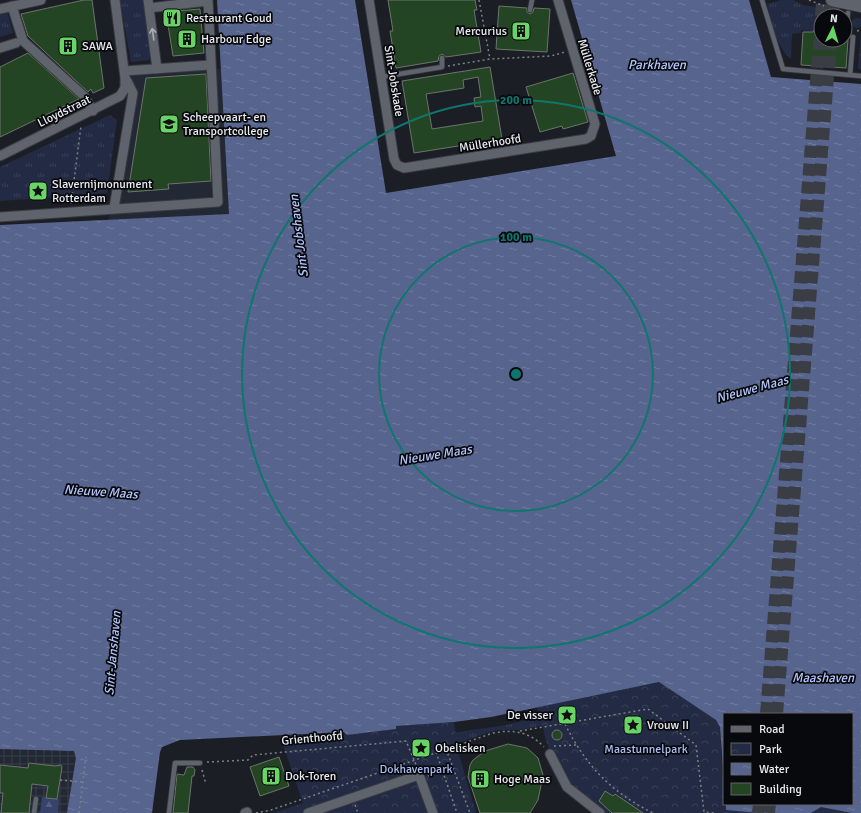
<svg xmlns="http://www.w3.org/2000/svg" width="861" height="813" font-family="Signika,sans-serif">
<defs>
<pattern id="industrial-grid" width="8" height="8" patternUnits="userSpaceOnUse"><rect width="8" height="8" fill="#232835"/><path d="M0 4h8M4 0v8" fill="none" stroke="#383d49"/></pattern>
<pattern id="grass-tufts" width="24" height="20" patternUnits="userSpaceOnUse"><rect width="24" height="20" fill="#232b44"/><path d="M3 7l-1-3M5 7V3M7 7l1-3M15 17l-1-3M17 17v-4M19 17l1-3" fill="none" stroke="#384056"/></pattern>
<pattern id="forest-firs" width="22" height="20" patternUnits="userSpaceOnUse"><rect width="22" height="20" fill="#37436a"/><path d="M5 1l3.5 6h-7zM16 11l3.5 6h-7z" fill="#545e80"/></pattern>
<pattern id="park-crowns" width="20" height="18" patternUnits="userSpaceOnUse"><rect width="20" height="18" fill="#232b44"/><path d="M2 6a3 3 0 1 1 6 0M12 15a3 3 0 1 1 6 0" fill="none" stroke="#384056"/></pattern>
<pattern id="water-ripples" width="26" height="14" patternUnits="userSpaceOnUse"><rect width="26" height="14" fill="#57648e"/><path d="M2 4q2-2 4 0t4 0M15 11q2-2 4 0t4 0" fill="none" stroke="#6f7a9e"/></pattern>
</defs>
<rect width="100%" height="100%" fill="#1c1e26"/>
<!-- built -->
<path fill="#232835" d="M221 69 229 214 108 221 132 76Z"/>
<!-- industrial -->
<path fill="url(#industrial-grid)" d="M106 732 94 813H0V734Z"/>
<!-- grass -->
<path fill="url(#grass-tufts)" d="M120 0H143L151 52 149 60 131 62Z
M781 0H793L803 5 828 9V16H821V32L801 30V33L792 34 791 59C775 45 772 23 767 4Z
M7 11 13 33 0 37V13Z
M852 23a5 5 0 1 1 10 0a5 5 0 1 1-10 0Z
M861 33V70L858 68Z
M110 115 117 120 107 193 0 201V167Z
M559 712 548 724 522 730H497L430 752 424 737 506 725Z"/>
<!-- forest -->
<path fill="url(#forest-firs)" d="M42 797 59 799 58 813H40Z"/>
<!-- park -->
<path fill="url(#park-crowns)" d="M659 682 716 720 720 727 724 804H726V810L758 813H600L578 796 550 754 537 707Z
M454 722 458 751 476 813H273L303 803 280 736 344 732 347 735 396 729 395 726Z
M821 807 852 813H811Z"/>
<!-- water -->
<path fill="url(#water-ripples)" d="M217 0H355L386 193 616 156 571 0H749L771 77 861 84V813H852L821 807 811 813H758L726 810V804H852V714H724V781L720 727 716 720 659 682 491 717 454 722 396 726V729L347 735 344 732 180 740 162 747 160 752 152 813H67L76 758 74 751 0 749V225L229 214Z"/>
<!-- building -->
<path fill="#244523" stroke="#6c746c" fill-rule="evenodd" d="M84 0H92L104 88 93 93 91 89 88 92 28 36 21 14Z
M388 0H475L477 10H474L481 52 446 57 442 54 439 56 438 61 396 68 390 31H393Z
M499 6 527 8V12L530 14 533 12 534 8 550 9 547 52 496 49Z
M200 9 204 53 173 56 166 12Z
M814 30H821V40H848L846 68 801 65 803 32H813Z
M28 53 79 99 0 137V67Z
M490 67 502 139 414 153 402 81ZM478 77 481 97 474 98 475 107 481 106 483 121 432 129 426 94 464 88 463 80Z
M573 73 588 122 563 129 562 126 540 132 526 87Z
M206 74 211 181 168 184 169 189 128 192 146 78Z
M552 735a5 5 0 1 1 10 0a5 5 0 1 1-10 0Z
M508 744 527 748 538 758 543 775 538 800 530 813H480L468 777 470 765 473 760 485 751Z
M279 757 289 786 260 796 250 767Z
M29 763 55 766 61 765 62 767 57 799 46 798 48 786 32 784 29 813H1L3 793H0V765L28 768Z
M187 767H193L195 770 194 776H192L188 813H173L177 774 184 775Z
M605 791 613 796 615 794 643 813H612L599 801Z"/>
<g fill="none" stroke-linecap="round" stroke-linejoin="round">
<!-- highway-tunnel -->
<path stroke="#3b3d44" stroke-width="12" stroke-dasharray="12 6" stroke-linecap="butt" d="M821 16 822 0
M833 16 834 0
M766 714 821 18
M777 714 831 40
M758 813 759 804
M769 813 770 804"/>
<!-- lane casing -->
<g stroke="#393a40" stroke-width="6">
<path id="lane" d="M762 0 783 69 861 76
M530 10 532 0
M846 32 848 13
M850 75 853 37
M381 77 442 67V58
M34 813 36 799
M169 813 175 763H200"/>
</g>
<!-- street casing -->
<g stroke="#393a40" stroke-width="11">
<path id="street" d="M148 0 157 69
M369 0 394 159 397 165 404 168 586 139 591 136 595 124 558 0
M12 6 23 41 84 96 93 111
M149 8 208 1
M0 9 41 0
M0 48 16 43
M124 71 210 65
M0 156 120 96 125 88V78L115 0
M114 208 133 93 126 79
M0 217 218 202 208 0
M550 754 567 787 600 813
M245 813 247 812
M308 813 419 775 433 813"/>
</g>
<!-- secondary casing -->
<g stroke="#393a40" stroke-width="14">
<path id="secondary" d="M832 0 861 6"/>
</g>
<!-- path -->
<path stroke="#7e8086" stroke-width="1.5" stroke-dasharray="2 3" stroke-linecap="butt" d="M479 0 490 59
M809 0 824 6
M857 31 861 30
M448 66 490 59 551 56 565 52
M71 204 81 126
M565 724C586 766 611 792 653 813
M520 731 648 709 696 745 704 812 716 813
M554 746 576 745
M446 749 470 813
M436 752 457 813
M207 762 248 760 253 755 406 741 417 767
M202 770 206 784
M428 776 442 771
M60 780 82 782
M355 805 358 813
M79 813 86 757
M256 813 271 810 493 733C513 729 530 732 544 747"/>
<!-- lane -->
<use href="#lane" stroke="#5f636c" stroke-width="4.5"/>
<!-- street -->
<use href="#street" stroke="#5f636c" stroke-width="9"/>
<!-- secondary -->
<use href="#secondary" stroke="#5f636c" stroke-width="12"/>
</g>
<!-- one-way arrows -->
<defs><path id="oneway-shaft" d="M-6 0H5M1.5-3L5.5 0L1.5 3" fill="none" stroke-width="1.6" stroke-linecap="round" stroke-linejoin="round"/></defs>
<use stroke="#abaeb5" href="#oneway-shaft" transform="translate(153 34) rotate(-98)"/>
<!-- distance rings -->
<g fill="none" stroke="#0f766e" stroke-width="2">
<circle cx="516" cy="374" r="137"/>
<circle cx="516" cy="374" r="274"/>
</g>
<!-- icons -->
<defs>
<g id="restaurant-square" transform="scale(1)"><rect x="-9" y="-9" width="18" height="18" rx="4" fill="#68d465" stroke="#08090c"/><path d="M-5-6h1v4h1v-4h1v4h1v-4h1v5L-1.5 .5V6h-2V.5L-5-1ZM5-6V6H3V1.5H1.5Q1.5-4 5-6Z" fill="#111"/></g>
<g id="building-square" transform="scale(1)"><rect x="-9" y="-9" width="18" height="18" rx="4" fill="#68d465" stroke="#08090c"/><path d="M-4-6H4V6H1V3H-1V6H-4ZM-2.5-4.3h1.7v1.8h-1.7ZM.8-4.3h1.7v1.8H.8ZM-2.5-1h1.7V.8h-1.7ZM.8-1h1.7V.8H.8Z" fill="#111"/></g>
<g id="university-square" transform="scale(1)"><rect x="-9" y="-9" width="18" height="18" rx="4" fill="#68d465" stroke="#08090c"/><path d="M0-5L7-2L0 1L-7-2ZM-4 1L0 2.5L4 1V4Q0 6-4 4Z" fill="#111"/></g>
<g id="sight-square" transform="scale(1)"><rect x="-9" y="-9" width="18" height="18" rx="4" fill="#68d465" stroke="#08090c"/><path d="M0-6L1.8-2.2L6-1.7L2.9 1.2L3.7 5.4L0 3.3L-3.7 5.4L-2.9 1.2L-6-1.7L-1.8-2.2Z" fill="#111"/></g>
</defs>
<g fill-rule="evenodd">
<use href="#restaurant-square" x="172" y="18"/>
<use href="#building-square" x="521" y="31"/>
<use href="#building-square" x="187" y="39"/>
<use href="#building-square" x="68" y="46"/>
<use href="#university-square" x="169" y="124"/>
<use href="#sight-square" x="38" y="191"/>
<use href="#sight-square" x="567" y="715"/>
<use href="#sight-square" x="633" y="725"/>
<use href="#sight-square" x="421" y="748"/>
<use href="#building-square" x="271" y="776"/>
<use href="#building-square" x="480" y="779"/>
</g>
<g text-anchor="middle" stroke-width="3.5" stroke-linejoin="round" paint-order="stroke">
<!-- poi labels -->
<g font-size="12" fill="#e9ebf0" stroke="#08090c" text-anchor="start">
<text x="186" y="22">Restaurant Goud</text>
<text x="507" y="35" text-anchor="end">Mercurius</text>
<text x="201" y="43">Harbour Edge</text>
<text x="82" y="50">SAWA</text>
<text x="183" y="121">Scheepvaart- en<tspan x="183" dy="14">Transportcollege</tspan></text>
<text x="52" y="188">Slavernijmonument<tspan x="52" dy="14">Rotterdam</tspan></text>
<text x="553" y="719" text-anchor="end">De visser</text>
<text x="647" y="729">Vrouw II</text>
<text x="435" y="752">Obelisken</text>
<text x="285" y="780">Dok-Toren</text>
<text x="494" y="783">Hoge Maas</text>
</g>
<!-- street labels -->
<g font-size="12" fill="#e9ebf0" stroke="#08090c">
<text transform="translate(590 67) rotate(73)" y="4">Müllerkade</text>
<text transform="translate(394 81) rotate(81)" y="4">Sint-Jobskade</text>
<text transform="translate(64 111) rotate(-26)" y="4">Lloydstraat</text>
<text transform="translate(490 143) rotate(-9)" y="4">Müllerhoofd</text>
<text transform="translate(312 738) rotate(-5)" y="4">Grienthoofd</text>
</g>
<!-- park labels -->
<g font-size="12" fill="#abbdf3" stroke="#08090c">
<text x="646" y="753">Maastunnelpark</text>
<text x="416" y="773">Dokhavenpark</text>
</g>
<!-- water labels -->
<g font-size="13" font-style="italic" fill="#b3c5fc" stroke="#08090c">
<text x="657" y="69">Parkhaven</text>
<text transform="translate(298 236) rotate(-97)" y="5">Sint Jobshaven</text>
<text transform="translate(752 388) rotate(-15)" y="5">Nieuwe Maas</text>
<text transform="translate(435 454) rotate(-9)" y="5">Nieuwe Maas</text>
<text transform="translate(101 491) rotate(4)" y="5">Nieuwe Maas</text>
<text transform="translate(112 653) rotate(-85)" y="5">Sint-Janshaven</text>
<text x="823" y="682">Maashaven</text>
</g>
</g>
<circle cx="516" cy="374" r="6" fill="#0f766e" stroke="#08090c" stroke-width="2"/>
<g font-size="12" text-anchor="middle" font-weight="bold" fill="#0f766e" stroke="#08090c" stroke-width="3.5" stroke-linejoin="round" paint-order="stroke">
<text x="516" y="104">200 m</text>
<text x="516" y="241">100 m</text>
</g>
<!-- legend -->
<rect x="723" y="713" width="130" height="92" fill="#08090c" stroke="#626367"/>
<rect x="731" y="726" width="20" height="6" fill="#5f636c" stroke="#626367"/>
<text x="759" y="733" font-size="12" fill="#e9ebf0">Road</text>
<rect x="731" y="743" width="20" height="12" fill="url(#park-crowns)" stroke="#626367"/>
<text x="759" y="753" font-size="12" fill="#e9ebf0">Park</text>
<rect x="731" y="763" width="20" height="12" fill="url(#water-ripples)" stroke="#626367"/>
<text x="759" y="773" font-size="12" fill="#e9ebf0">Water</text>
<rect x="731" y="783" width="20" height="12" fill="#244523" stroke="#626367"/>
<text x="759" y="793" font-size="12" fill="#e9ebf0">Building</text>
<!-- north arrow -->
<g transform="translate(833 28) rotate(5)"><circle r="19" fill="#08090c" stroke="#626367"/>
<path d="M0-3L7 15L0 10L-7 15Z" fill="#68d465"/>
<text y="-6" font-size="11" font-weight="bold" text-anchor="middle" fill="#e9ebf0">N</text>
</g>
</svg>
